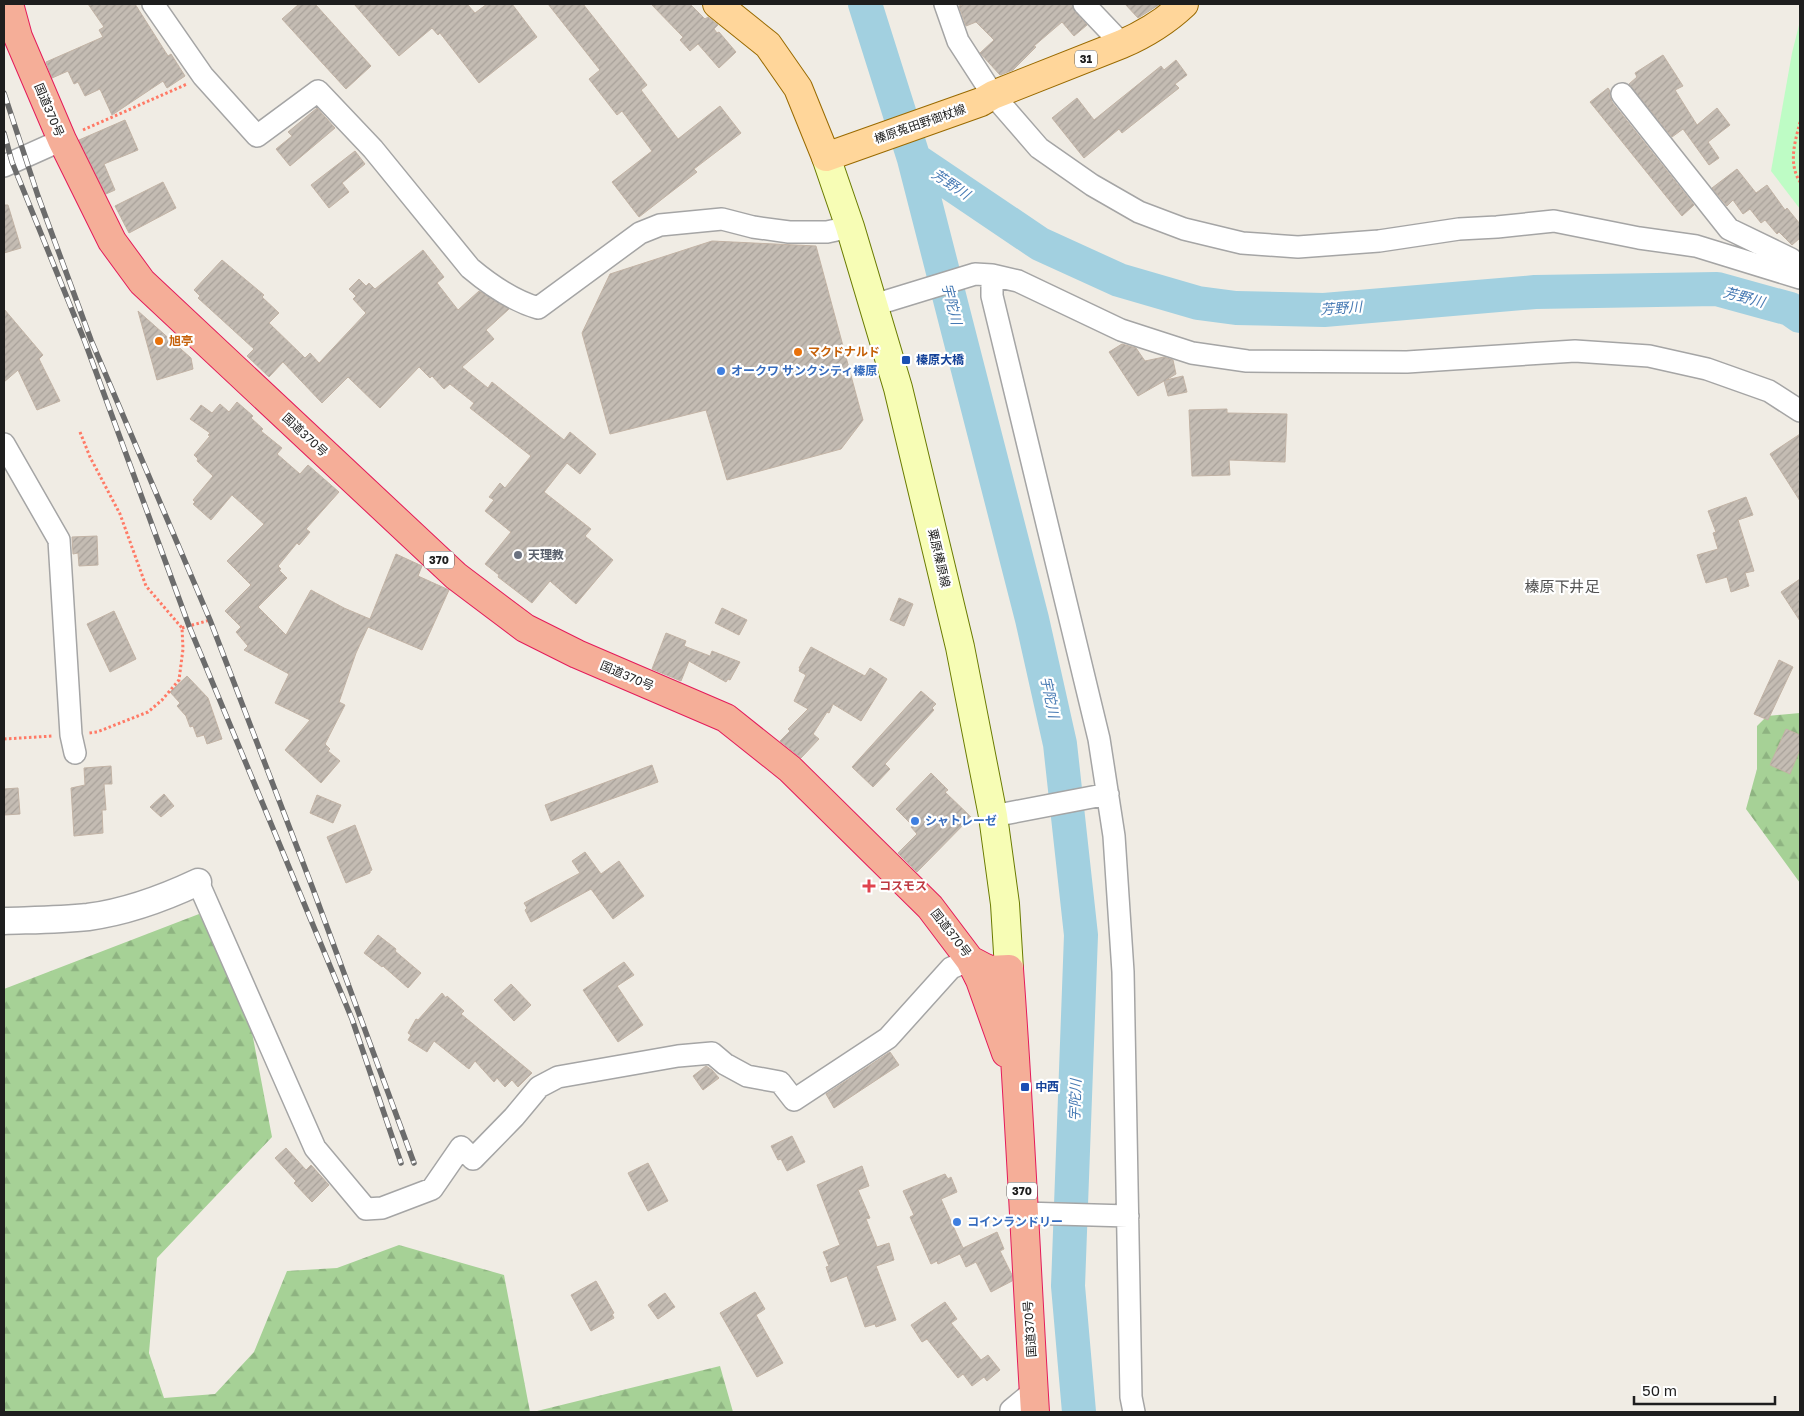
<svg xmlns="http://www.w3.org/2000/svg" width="1804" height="1416" font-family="'Golos Text','Noto Sans JP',sans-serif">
<defs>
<pattern id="forest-firs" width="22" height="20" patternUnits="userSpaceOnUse" patternTransform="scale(1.25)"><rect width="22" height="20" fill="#a6d196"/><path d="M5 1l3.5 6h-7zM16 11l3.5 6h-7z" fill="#8eb381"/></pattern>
<pattern id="building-hatch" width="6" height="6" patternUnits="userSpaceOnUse" patternTransform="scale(1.25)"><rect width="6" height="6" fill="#c4bcb3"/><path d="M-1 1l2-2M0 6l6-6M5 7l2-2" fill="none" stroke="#a8a19a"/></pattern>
</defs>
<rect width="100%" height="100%" fill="#f0ece4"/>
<!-- forest -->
<path fill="url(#forest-firs)" d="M1800 713V883L1746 809 1757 769V726L1767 716Z
M199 914 222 955 251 1027 272 1137 157 1258 149 1353 164 1398 215 1394 254 1352 287 1271 337 1268 399 1245 504 1275 530 1412H4V989Z
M720 1366 733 1412H533Z"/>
<!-- park -->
<path fill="#befcc5" d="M1800 21V209L1771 171 1792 53Z"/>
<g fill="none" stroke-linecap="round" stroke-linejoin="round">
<!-- river -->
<path stroke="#a2d0e0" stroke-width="34" d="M865 4 914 159 1032 619 1060 744 1081 935 1068 1286 1079 1412
M914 159 1040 244 1119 280 1198 303 1236 308 1324 310 1535 292 1717 289 1790 309 1800 316"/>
</g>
<!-- building -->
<path fill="url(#building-hatch)" stroke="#c2b3a5" d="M88 4H135L168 56 171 54 185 76 167 88 163 81 112 115 100 89 85 96 78 82 74 84 68 71 52 78 46 62 103 37 99 30 104 27Z
M299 4H315L371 66 346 89 282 19Z
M354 4H467L475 13 487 4H512L537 37 479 83 440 33 438 35 432 28 399 56Z
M548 4H583L647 85 641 90 678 139 720 106 741 133 694 169 697 172 639 217 612 182 652 151 622 111 617 115 589 79 600 70Z
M651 4H690L705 19 708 17 718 25 714 29 717 33 719 32 736 52 719 68 698 44 690 51 680 40 683 37Z
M965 4H1072L1075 12 1087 25 1074 36 1062 22 1034 46 1036 47 1013 70 1000 75 980 53 994 40 976 22 966 26 959 6Z
M1125 4H1160L1138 18Z
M1663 55 1683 86 1675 90 1697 125 1717 108 1730 125 1708 142 1719 158 1709 165 1683 129 1672 137 1629 84 1637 77 1635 73Z
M1176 60 1187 75 1175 84 1179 88 1122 133 1119 129 1084 158 1052 118 1077 98 1094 120 1161 66 1164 70Z
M1608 88 1610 91V96L1612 102 1694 205 1682 216 1590 102Z
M317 108 335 128 290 166 276 149 292 136 288 132Z
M125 120 138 150 104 164 115 190 106 194 79 140Z
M355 151 365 164 342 183 349 192 329 208 311 185Z
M1737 169 1756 193 1767 185 1785 210 1787 208 1800 224V238L1792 245 1779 232 1777 234 1765 220 1761 223 1750 209 1743 214 1733 200 1727 206 1712 188Z
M163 182 176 208 129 233 115 206Z
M4 205H8L21 248 4 253Z
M712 241 816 246 863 420 841 449 727 480 706 410 610 434 582 333 610 274Z
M423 250 444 277 437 283 458 310 479 291 509 309 486 330 494 339 462 367 488 388 492 382 564 440 570 432 596 454 580 474 567 463 544 492 591 529 585 536 613 560 576 604 550 581 532 603 498 577 499 575 485 564 511 532 485 511 494 500 489 497 500 483 505 488 531 456 470 408 474 403 450 384 444 389 432 376 430 378 419 367 380 408 348 377 322 403 283 362 269 377 247 356 254 349 198 298 200 296 194 290 222 260 264 295 262 297 279 313 269 323 305 358 310 353 319 363 366 313 353 299 356 296 349 289 359 279 366 286 369 283 375 289Z
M4 309 43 355 39 359 60 401 37 410 18 370 4 382Z
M138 311 191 358 193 369 157 380Z
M1122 344 1136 348 1145 361 1164 357 1173 360 1176 374 1166 380 1183 376 1187 392 1168 396 1164 381 1138 396 1109 352Z
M237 402 253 416 251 418 263 429 261 431 282 448 277 454 300 474 308 465 339 492 306 529 310 532 299 545 297 543 278 566 281 569 279 570 287 578 258 607 286 635 311 590 344 608 370 619 396 554 422 566 418 576 449 590 422 650 368 627 356 653 339 702 345 705 325 744 330 749 328 751 340 761 321 783 285 750 310 720 275 703 289 674 244 650 248 646 236 632 241 627 225 611 251 585 227 561 264 524 232 495 211 520 193 504 195 502 193 500 213 476 197 461 198 459 194 455 210 436 208 435 210 433 190 419 201 405 212 413 220 404 229 412Z
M1227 409V413L1287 414 1285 462 1229 460 1230 475 1192 476 1189 410Z
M1800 434V501L1770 454Z
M1746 497 1753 515 1738 520 1754 571 1745 573 1749 586 1731 592 1727 577 1706 583 1697 555 1718 549 1713 533 1716 532 1708 511Z
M97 536 98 565 79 566 78 553 73 554 72 537Z
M1800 579V621L1781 592Z
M899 598 913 604 904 626 890 620Z
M722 608 747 620 739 635 715 623Z
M114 611 136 659 110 672 87 624Z
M666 633 686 641 684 646 710 656 712 651 740 662 730 680 728 679 726 682 689 661 681 681 652 669Z
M811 647 865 676 870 668 887 679 861 721 833 704 829 713 827 712 813 734 819 739 801 758 780 741 790 731 788 729 808 709 794 701 806 675 799 671 800 668H799Z
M1779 660 1793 667 1768 720 1754 714Z
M187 676 208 698 222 739 207 744 204 735 197 737 193 726 190 727 186 716 177 706 180 703 170 692Z
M921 691 936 704 932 708 934 710 885 764 890 769 873 787 852 767Z
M1786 729 1800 735V749L1790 774 1770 765Z
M652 765 658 782 551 821 545 805Z
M111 766 112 784H104L106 810H102L103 833 74 836 71 788 85 785 84 768Z
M931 773 948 790 945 792 971 817 917 872 898 853 917 834 911 827 913 826 896 809Z
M18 788 20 814 4 815V789Z
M164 794 174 806 161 817 150 807Z
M317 795 341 805 333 823 310 813Z
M355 825 372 870 370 871V873L346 883 327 837Z
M585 852 601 874 619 861 644 896 613 919 591 889 531 922 525 910 527 908 524 903 580 873 572 861Z
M378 935 396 949 395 951 421 973 408 988 383 966 382 967 364 953Z
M624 962 634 975 617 986 643 1025 618 1042 583 990Z
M511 984 531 1005 514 1021 494 1000Z
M442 993 446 998 447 996 464 1011 461 1014 532 1073 518 1087 512 1080 505 1087 497 1078 494 1082 475 1061 469 1069 434 1041 427 1052 408 1040 411 1035 408 1033 416 1019 418 1020Z
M890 1052 899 1065 834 1108 826 1094Z
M706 1066 712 1070 719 1078 703 1090 693 1076Z
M792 1136 805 1162 787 1171 781 1159 778 1160 771 1146Z
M286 1148 306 1170 311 1165 329 1185 312 1202 294 1183 296 1181 275 1158Z
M648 1163 668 1201 648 1211 628 1173Z
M862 1166 869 1186 858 1190 870 1218 866 1219 877 1247 889 1243 894 1260 876 1266 896 1320 876 1327 875 1324 865 1327 847 1276 831 1282 826 1267 829 1266 823 1252 840 1245 817 1185Z
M945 1174 948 1179 951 1177 957 1192 941 1199 963 1248 997 1232 1004 1249 1000 1251 1012 1275V1281L991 1292 976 1262 966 1267 960 1254 938 1264 937 1261 931 1264 910 1217 914 1215 903 1191Z
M596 1281 614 1313 612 1314 614 1318 591 1331 571 1295Z
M755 1292 765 1309 756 1315 783 1363 757 1377 720 1313Z
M665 1293 675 1307 658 1319 648 1305Z
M945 1302 957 1319 951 1323 981 1360 988 1355 1000 1370 987 1381 984 1377 972 1386 963 1374 958 1378 927 1339 922 1342 911 1325Z"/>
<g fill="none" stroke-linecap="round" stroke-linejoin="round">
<!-- minor casing -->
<g stroke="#a5a5a5" stroke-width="24">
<path id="minor" d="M153 4 203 76 257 136 318 91 373 149 470 268C489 284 514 301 538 308L640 233 660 225 722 219 753 227 789 232H827L850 227
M945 4 958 41 993 95 1039 148 1092 185 1139 212 1184 229 1242 243 1298 247 1379 241 1459 229 1497 227 1554 221 1639 238 1696 246 1800 278
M1084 4 1122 44
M1622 94 1729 229 1791 259 1800 273
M4 166 62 140
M992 275V296L1099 739 1114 836 1123 972 1131 1397 1134 1412
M874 305 975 274 992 275 1018 281 1121 330 1192 353 1247 361 1407 362 1575 351 1649 356 1707 369 1769 391 1800 411
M4 444 59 540 71 735 75 753
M993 816 1108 794
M198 882 315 1148 366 1209 382 1208 432 1189 461 1147 473 1159 514 1117 539 1087 558 1077 678 1056 712 1053 725 1064 747 1076 780 1082 794 1100 888 1038 951 968 970 960
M1023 1213 1128 1216
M1011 1412V1410L1034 1391"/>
</g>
<!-- tertiary casing -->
<g stroke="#a5a5a5" stroke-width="29">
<path id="tertiary" d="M4 921C32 920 60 920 88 917 126 912 164 898 198 882"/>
</g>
<!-- secondary casing -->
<g stroke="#6a7b00" stroke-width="30">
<path id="secondary" d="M826 157 850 227 898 388 960 647 993 816 1005 904 1009 969"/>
</g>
<!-- primary casing -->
<g stroke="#996a00" stroke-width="30">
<path id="primary" d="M717 4 768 45 798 88 826 157 981 102 993 95 1122 44C1145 34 1166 21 1184 4"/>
</g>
<!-- trunk casing -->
<g stroke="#e41b5a" stroke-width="30">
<path id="trunk" d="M9 4 18 37 62 140 112 241 142 282 456 576 525 628 577 654 726 718 790 769 930 907 970 960 989 970 1009 969C1020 1117 1026 1264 1035 1412
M970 960 980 980 1006 1053"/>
</g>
<!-- path -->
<path stroke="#ff7a66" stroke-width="3" stroke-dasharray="2.5 2.5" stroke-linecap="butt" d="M1800 122C1795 142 1788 163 1800 182
M83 130 187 84
M80 432 90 457 120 514 146 586 182 628 183 649 179 680 162 700 148 712 97 732 89 733
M182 628 210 620
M4 739 53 736"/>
<!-- minor -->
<use href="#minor" stroke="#fff" stroke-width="21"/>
<!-- tertiary -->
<use href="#tertiary" stroke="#fff" stroke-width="26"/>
<!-- secondary -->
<use href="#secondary" stroke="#f7fdb5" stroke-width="28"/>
<!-- primary -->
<use href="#primary" stroke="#ffd69a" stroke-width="28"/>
<!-- trunk -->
<use href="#trunk" stroke="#f5ae98" stroke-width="28"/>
<!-- rail casing -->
<g stroke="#6c6c6c" stroke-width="5.5">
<path id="rail" d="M4 93 38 196 91 340 210 620 313 889 414 1163
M4 133 12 162 85 342 189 626 352 1019 401 1163"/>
</g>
<!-- rail -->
<use href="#rail" stroke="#fff" stroke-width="4" stroke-dasharray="11" stroke-linecap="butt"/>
</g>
<!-- markers -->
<g fill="#e8710a" stroke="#fff" stroke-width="2">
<circle cx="159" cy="341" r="5"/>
<circle cx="798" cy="352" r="5"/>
</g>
<g fill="#1a4fb4" stroke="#fff" stroke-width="2">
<rect x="901" y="355" width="10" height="10" rx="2.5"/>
<rect x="1020" y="1082" width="10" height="10" rx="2.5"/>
</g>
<g fill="#3f7fe0" stroke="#fff" stroke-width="2">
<circle cx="721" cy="371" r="5"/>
<circle cx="915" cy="821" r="5"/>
<circle cx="957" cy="1222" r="5"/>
</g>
<circle fill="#6b7280" stroke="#fff" stroke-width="2" cx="518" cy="555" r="5"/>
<path fill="#e0444e" stroke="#fff" stroke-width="2" d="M866.5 878.5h5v5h5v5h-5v5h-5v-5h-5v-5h5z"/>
<g text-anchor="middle" stroke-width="4.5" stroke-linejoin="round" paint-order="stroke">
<!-- shield labels -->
<g fill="#fff" stroke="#626262" stroke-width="1">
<rect x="1075" y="50.5" width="22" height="17" rx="4"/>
<rect x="424" y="551.5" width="30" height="17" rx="4"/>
<rect x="1007" y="1182.5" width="30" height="17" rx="4"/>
</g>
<g font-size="11" font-weight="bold" fill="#1e1e1e">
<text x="1086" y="63">31</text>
<text x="439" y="564">370</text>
<text x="1022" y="1195">370</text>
</g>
<!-- street labels -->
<g font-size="12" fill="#1e1e1e" stroke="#fff">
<text transform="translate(49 110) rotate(67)" y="4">国道370号</text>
<text transform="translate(920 124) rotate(-19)" y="4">榛原菟田野御杖線</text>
<text transform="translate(305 435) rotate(43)" y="4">国道370号</text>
<text transform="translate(939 558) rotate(77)" y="4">粟原榛原線</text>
<text transform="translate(627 676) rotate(23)" y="4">国道370号</text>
<text transform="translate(951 933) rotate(52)" y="4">国道370号</text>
<text transform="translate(1030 1329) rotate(-94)" y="4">国道370号</text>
</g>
<!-- food labels -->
<g font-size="12" font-weight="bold" fill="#c56008" stroke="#fff" text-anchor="start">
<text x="169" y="345">旭亭</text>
<text x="808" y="356">マクドナルド</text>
</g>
<!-- transit labels -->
<g font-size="12" font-weight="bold" fill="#164399" stroke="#fff" text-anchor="start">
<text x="916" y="364">榛原大橋</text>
<text x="1035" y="1091">中西</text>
</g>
<!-- shop labels -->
<g font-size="12" font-weight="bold" fill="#366cbe" stroke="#fff" text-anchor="start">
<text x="731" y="375">オークワ サンクシティ榛原</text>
<text x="925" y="825">シャトレーゼ</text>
<text x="967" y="1226">コインランドリー</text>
</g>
<!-- worship labels -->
<g font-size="12" font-weight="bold" fill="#5b616d" stroke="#fff" text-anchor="start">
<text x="528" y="559">天理教</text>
</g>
<!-- health labels -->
<g font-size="12" font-weight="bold" fill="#be3a42" stroke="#fff" text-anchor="start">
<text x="879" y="890">コスモス</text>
</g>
<!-- water labels -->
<g font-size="14" font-style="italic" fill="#4679b3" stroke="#fff">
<text transform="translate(951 184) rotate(34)" y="5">芳野川</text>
<text transform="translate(1744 297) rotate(15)" y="5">芳野川</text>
<text transform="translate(952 304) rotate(76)" y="5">宇陀川</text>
<text transform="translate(1341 308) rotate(-4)" y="5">芳野川</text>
<text transform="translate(1050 697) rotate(78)" y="5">宇陀川</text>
<text transform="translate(1075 1100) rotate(-88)" y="5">宇陀川</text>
</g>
<!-- quarter labels -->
<g font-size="15" fill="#515151" stroke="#fff">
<text x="1562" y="592">榛原下井足</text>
</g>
</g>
<!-- border -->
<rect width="1804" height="1416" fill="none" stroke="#1e1e1e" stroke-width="10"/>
<!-- scale -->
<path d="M1634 1396v8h141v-8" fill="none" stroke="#1e1e1e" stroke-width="2.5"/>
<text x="1642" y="1396" font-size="15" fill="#1e1e1e" stroke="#ffffff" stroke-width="4" paint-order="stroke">50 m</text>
</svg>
